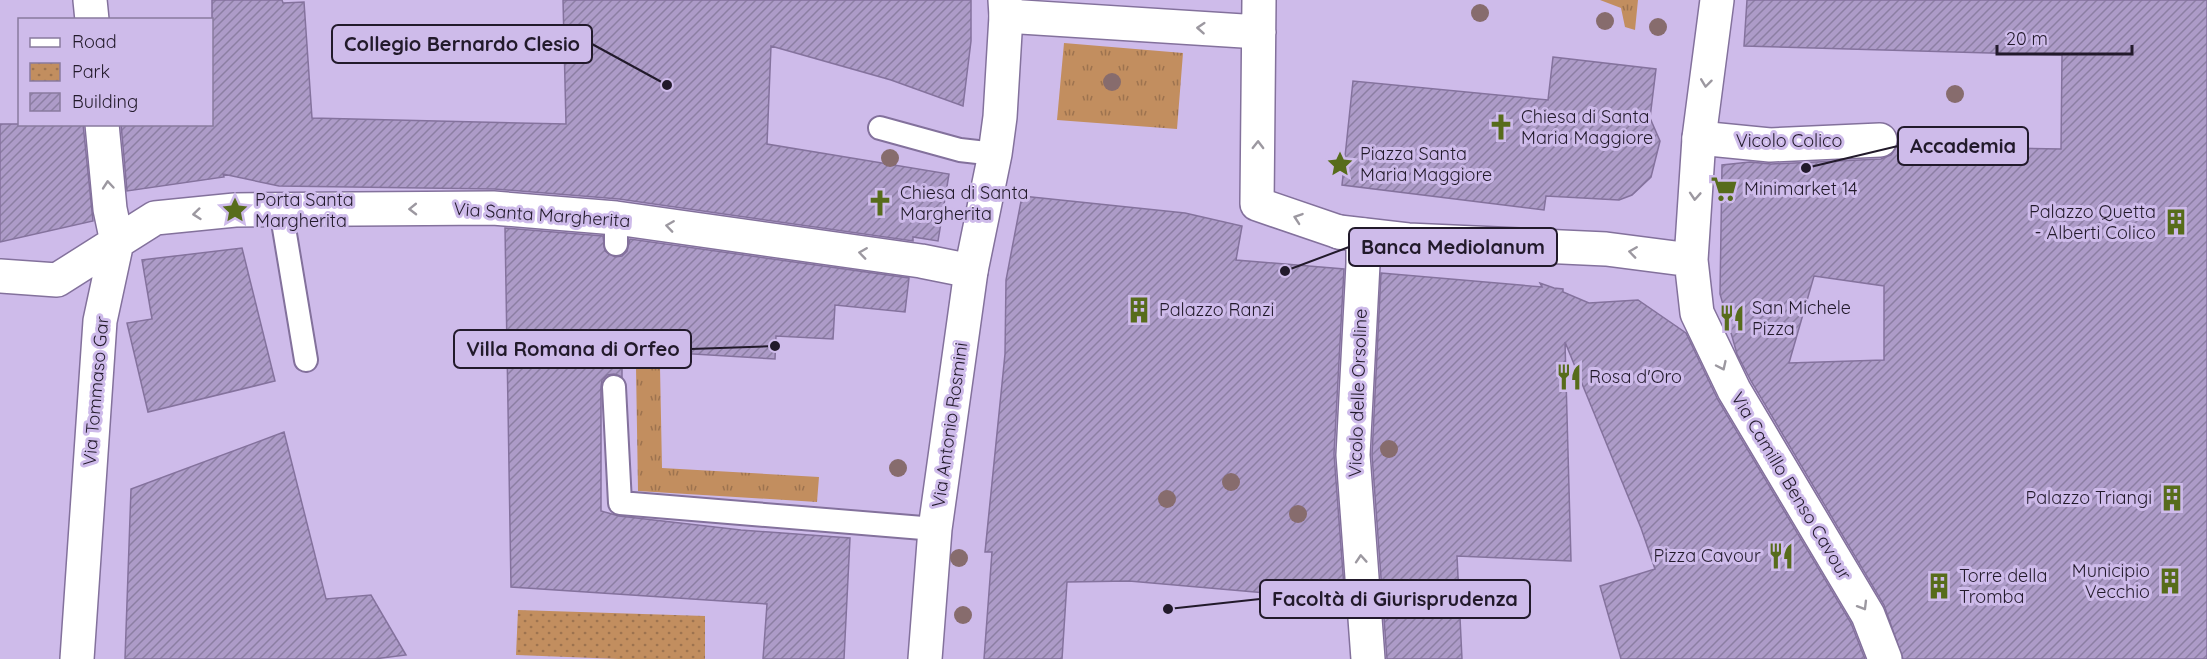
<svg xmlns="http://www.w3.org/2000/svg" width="2207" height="659" font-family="Quicksand,sans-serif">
<defs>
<pattern id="grass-tufts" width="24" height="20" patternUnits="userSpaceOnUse" patternTransform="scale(1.5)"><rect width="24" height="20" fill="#c28e5f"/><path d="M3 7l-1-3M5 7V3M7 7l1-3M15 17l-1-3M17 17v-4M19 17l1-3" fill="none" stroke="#9d734f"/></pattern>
<pattern id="park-dots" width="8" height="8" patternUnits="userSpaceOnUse" patternTransform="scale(1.5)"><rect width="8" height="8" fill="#c28e5f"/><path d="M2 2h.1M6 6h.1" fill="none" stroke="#9d734f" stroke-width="1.8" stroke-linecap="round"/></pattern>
<pattern id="building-hatch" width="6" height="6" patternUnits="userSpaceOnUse" patternTransform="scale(1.5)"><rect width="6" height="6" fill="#ad9bc8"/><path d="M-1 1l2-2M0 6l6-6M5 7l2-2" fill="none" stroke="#8c7ea3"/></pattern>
</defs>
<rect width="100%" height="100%" fill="#cebbea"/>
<!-- grass -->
<path fill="url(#grass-tufts)" d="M1600 0H1638L1635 30 1625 27 1621 8Z
M1064 43 1183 53 1177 129 1057 120Z
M636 367H660L662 468 819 477 817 502 638 491Z"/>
<!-- park -->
<path fill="url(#park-dots)" d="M518 610 705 616V659H619L516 655Z"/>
<!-- building -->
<path fill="url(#building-hatch)" stroke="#84729d" stroke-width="1.5" fill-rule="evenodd" d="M212 0H282L283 3 304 2 312 118 566 124 563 0H971V41L963 106 891 80 771 46 767 144 949 174 938 241 913 237V241L619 199 494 189 279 186 223 174 224 177 127 191 121 124H212Z
M1747 0H2207V659H1903L1884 605 1751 381 1737 354 1720 294 1722 165 1750 162 1771 164 1881 159 1891 155 1897 146 2061 149 2062 55 1744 46ZM1814 276 1884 286V360L1789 363Z
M1553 57 1656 69 1650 118 1660 141 1651 177 1632 195 1619 200 1546 196 1544 210 1342 185 1353 81 1548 100Z
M0 124H83L93 221 0 242Z
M1022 196 1185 213 1242 226 1236 260 1344 269 1334 454 1345 600 1129 581 1067 582 1062 659H984L992 552H985L1005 354 1006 280Z
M505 228 603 236 605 251 615 257 622 256 627 251 630 239 909 278 905 312 835 305 833 339 776 336 775 359 660 352V367L622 366V377L614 374 607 375 602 380 601 387V511L619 516 741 530 850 538 844 659H763L767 604 511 587Z
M242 248 275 381 148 412 127 323 152 319 142 260Z
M1381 273 1542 287 1540 283 1554 288 1563 289V292L1589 303 1638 300 1686 333 1718 400 1851 623 1865 659H1621L1600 586 1655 569 1641 528 1565 342 1571 561 1457 556 1462 659H1387L1372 455Z
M284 432 326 599 371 595 406 655 374 659H125L131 489Z"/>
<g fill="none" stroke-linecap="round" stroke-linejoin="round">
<!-- service casing -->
<g stroke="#83719c" stroke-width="26">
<path id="service" d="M880 128 960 150 995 154
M281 210 306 360
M616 244V218
M614 387 620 503 935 529"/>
</g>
<!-- pedestrian casing -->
<g stroke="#83719c" stroke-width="36">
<path id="pedestrian" d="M1259 0 1257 204 1339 232
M1006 16 1259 32
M1699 138 1770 145 1880 140
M1363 235V264L1353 455 1368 659"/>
</g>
<!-- minor casing -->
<g stroke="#83719c" stroke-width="36">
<path id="minor" d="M90 0 92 20
M1717 0 1699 138 1691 260 1697 313 1734 390 1868 615 1885 659
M1339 232 1408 240 1606 249 1691 260
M0 276 57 280 155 218 235 210 493 208 616 218 921 261 971 271
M77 659 100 321 117 242 110 209 102 124"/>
</g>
<!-- tertiary casing -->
<g stroke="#83719c" stroke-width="36">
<path id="tertiary" d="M925 659 935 529 971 271 995 154 1000 117 1006 16 1005 0"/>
</g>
<!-- service -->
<use href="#service" stroke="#fff" stroke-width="22"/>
<!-- pedestrian -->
<use href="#pedestrian" stroke="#fff" stroke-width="33"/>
<!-- minor -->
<use href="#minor" stroke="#fff" stroke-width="33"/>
<!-- tertiary -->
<use href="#tertiary" stroke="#fff" stroke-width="33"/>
</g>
<!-- trees -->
<g fill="#876c6d">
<circle cx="1480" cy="13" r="9"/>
<circle cx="1605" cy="21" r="9"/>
<circle cx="1658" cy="27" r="9"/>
<circle cx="1112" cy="82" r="9"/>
<circle cx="1955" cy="94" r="9"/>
<circle cx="890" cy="158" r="9"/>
<circle cx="1389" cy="449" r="9"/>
<circle cx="898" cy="468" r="9"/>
<circle cx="1231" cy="482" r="9"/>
<circle cx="1167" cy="499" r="9"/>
<circle cx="1298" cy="514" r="9"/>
<circle cx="959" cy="558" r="9"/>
<circle cx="963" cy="615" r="9"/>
</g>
<!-- one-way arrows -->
<defs><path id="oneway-chevron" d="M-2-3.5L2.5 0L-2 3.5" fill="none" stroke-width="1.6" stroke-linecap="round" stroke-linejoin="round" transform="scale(1.5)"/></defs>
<g stroke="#9c98a0">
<use href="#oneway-chevron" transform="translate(1201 28) rotate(-176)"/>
<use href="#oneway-chevron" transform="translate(1706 83) rotate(97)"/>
<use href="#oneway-chevron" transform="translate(1258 145) rotate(-89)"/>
<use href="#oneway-chevron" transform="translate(108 185) rotate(-95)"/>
<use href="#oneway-chevron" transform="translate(1695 196) rotate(94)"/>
<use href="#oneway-chevron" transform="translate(413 209) rotate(179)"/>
<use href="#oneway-chevron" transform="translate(197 214) rotate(174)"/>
<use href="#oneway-chevron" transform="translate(1298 218) rotate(-161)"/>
<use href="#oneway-chevron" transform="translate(670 226) rotate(-172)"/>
<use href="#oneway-chevron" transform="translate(1633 252) rotate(-172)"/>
<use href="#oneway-chevron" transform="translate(863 253) rotate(-172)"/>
<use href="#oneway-chevron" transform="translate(1722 366) rotate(65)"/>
<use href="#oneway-chevron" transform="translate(1361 559) rotate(-94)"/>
<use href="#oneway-chevron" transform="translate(1863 606) rotate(59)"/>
</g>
<!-- icons -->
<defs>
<g id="church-bare" transform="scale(2.07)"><path d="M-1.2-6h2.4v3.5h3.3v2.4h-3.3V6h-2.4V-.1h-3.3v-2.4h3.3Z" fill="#576c1b" stroke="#cebbea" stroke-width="2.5" paint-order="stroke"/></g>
<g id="sight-bare" transform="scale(2.07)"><path d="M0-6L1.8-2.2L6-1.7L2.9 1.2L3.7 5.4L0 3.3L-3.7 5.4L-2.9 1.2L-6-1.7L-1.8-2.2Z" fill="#576c1b" stroke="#cebbea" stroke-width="2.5" paint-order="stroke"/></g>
<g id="supermarket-bare" transform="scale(2.07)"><path d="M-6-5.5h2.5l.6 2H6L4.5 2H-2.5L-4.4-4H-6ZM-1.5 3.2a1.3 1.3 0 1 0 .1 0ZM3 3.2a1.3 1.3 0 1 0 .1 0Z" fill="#576c1b" stroke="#cebbea" stroke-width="2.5" paint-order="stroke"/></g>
<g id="building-bare" transform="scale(2.07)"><path d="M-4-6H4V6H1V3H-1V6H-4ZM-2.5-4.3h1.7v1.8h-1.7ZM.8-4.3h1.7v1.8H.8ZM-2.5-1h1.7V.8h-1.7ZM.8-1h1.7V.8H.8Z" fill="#576c1b" stroke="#cebbea" stroke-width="2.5" paint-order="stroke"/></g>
<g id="restaurant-bare" transform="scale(2.07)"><path d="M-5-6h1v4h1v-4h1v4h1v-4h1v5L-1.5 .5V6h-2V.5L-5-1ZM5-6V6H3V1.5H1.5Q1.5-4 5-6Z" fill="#576c1b" stroke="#cebbea" stroke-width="2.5" paint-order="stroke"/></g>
</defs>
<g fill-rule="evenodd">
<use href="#church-bare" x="1501" y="127"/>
<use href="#sight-bare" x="1340" y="164"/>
<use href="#supermarket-bare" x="1724" y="189"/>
<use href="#church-bare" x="880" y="203"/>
<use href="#sight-bare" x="235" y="210"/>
<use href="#building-bare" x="2176" y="222"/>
<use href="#building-bare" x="1139" y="310"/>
<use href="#restaurant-bare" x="1732" y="318"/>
<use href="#restaurant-bare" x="1569" y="377"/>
<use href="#building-bare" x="2172" y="498"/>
<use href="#restaurant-bare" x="1781" y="556"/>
<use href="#building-bare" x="2170" y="581"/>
<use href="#building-bare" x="1939" y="586"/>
</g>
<g text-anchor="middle" stroke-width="6" stroke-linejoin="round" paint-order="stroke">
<!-- poi labels -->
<g font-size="18" fill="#221a2b" stroke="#cebbea" text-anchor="start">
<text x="1521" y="123">Chiesa di Santa<tspan x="1521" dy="21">Maria Maggiore</tspan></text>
<text x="1360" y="160">Piazza Santa<tspan x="1360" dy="21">Maria Maggiore</tspan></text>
<text x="1744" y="195">Minimarket 14</text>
<text x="900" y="199">Chiesa di Santa<tspan x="900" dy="21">Margherita</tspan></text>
<text x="255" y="206">Porta Santa<tspan x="255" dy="21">Margherita</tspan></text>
<text x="2156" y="218" text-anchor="end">Palazzo Quetta<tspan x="2156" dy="21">- Alberti Colico</tspan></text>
<text x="1752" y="314">San Michele<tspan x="1752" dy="21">Pizza</tspan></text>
<text x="1159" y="316">Palazzo Ranzi</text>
<text x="1589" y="383">Rosa d'Oro</text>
<text x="2152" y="504" text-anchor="end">Palazzo Triangi</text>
<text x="1761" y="562" text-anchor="end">Pizza Cavour</text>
<text x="2150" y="577" text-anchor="end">Municipio<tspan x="2150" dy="21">Vecchio</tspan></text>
<text x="1959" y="582">Torre della<tspan x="1959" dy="21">Tromba</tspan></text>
</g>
<!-- street labels -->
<g font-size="18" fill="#221a2b" stroke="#cebbea">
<text x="1789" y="147">Vicolo Colico</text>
<text transform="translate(542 215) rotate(4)" y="6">Via Santa Margherita</text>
<text transform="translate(96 391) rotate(-85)" y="6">Via Tommaso Gar</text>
<text transform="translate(1358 393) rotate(-88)" y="6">Vicolo delle Orsoline</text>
<text transform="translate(950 425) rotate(-82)" y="6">Via Antonio Rosmini</text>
<text transform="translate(1791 486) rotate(59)" y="6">Via Camillo Benso Cavour</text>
</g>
</g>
<!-- callouts -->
<path fill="none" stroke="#221a2b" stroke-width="2" d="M667 85L592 44M1806 168L1898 146M1285 271L1349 247M775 346L691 349M1168 609L1260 599"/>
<g fill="#221a2b" stroke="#cebbea" stroke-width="2">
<circle cx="667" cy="85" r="6"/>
<circle cx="1806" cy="168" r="6"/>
<circle cx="1285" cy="271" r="6"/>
<circle cx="775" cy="346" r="6"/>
<circle cx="1168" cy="609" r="6"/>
</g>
<g fill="#cebbea" stroke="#221a2b" stroke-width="2">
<rect x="332" y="25" width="260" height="38" rx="6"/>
<rect x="1898" y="127" width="130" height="38" rx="6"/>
<rect x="1349" y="228" width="208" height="38" rx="6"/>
<rect x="454" y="330" width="237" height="38" rx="6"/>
<rect x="1260" y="580" width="270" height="38" rx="6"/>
</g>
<g font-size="20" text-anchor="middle" font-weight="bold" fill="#221a2b">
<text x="462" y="51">Collegio Bernardo Clesio</text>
<text x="1963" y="153">Accademia</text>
<text x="1453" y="254">Banca Mediolanum</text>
<text x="573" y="356">Villa Romana di Orfeo</text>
<text x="1395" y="606">Facoltà di Giurisprudenza</text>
</g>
<!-- legend -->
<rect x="18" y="18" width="195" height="108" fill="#cebbea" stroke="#897b9e" stroke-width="1.5"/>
<rect x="30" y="38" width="30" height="9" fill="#ffffff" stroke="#897b9e" stroke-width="1.5"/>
<text x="72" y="48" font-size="18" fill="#221a2b">Road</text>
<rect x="30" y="63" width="30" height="18" fill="url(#park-dots)" stroke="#897b9e" stroke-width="1.5"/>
<text x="72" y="78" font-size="18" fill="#221a2b">Park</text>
<rect x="30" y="93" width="30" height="18" fill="url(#building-hatch)" stroke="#897b9e" stroke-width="1.5"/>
<text x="72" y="108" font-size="18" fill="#221a2b">Building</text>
<!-- scale -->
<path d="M1997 45v9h135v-9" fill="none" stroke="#221a2b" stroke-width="3"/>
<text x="2006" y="45" font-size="18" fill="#221a2b" stroke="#cebbea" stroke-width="4.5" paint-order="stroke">20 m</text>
</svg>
